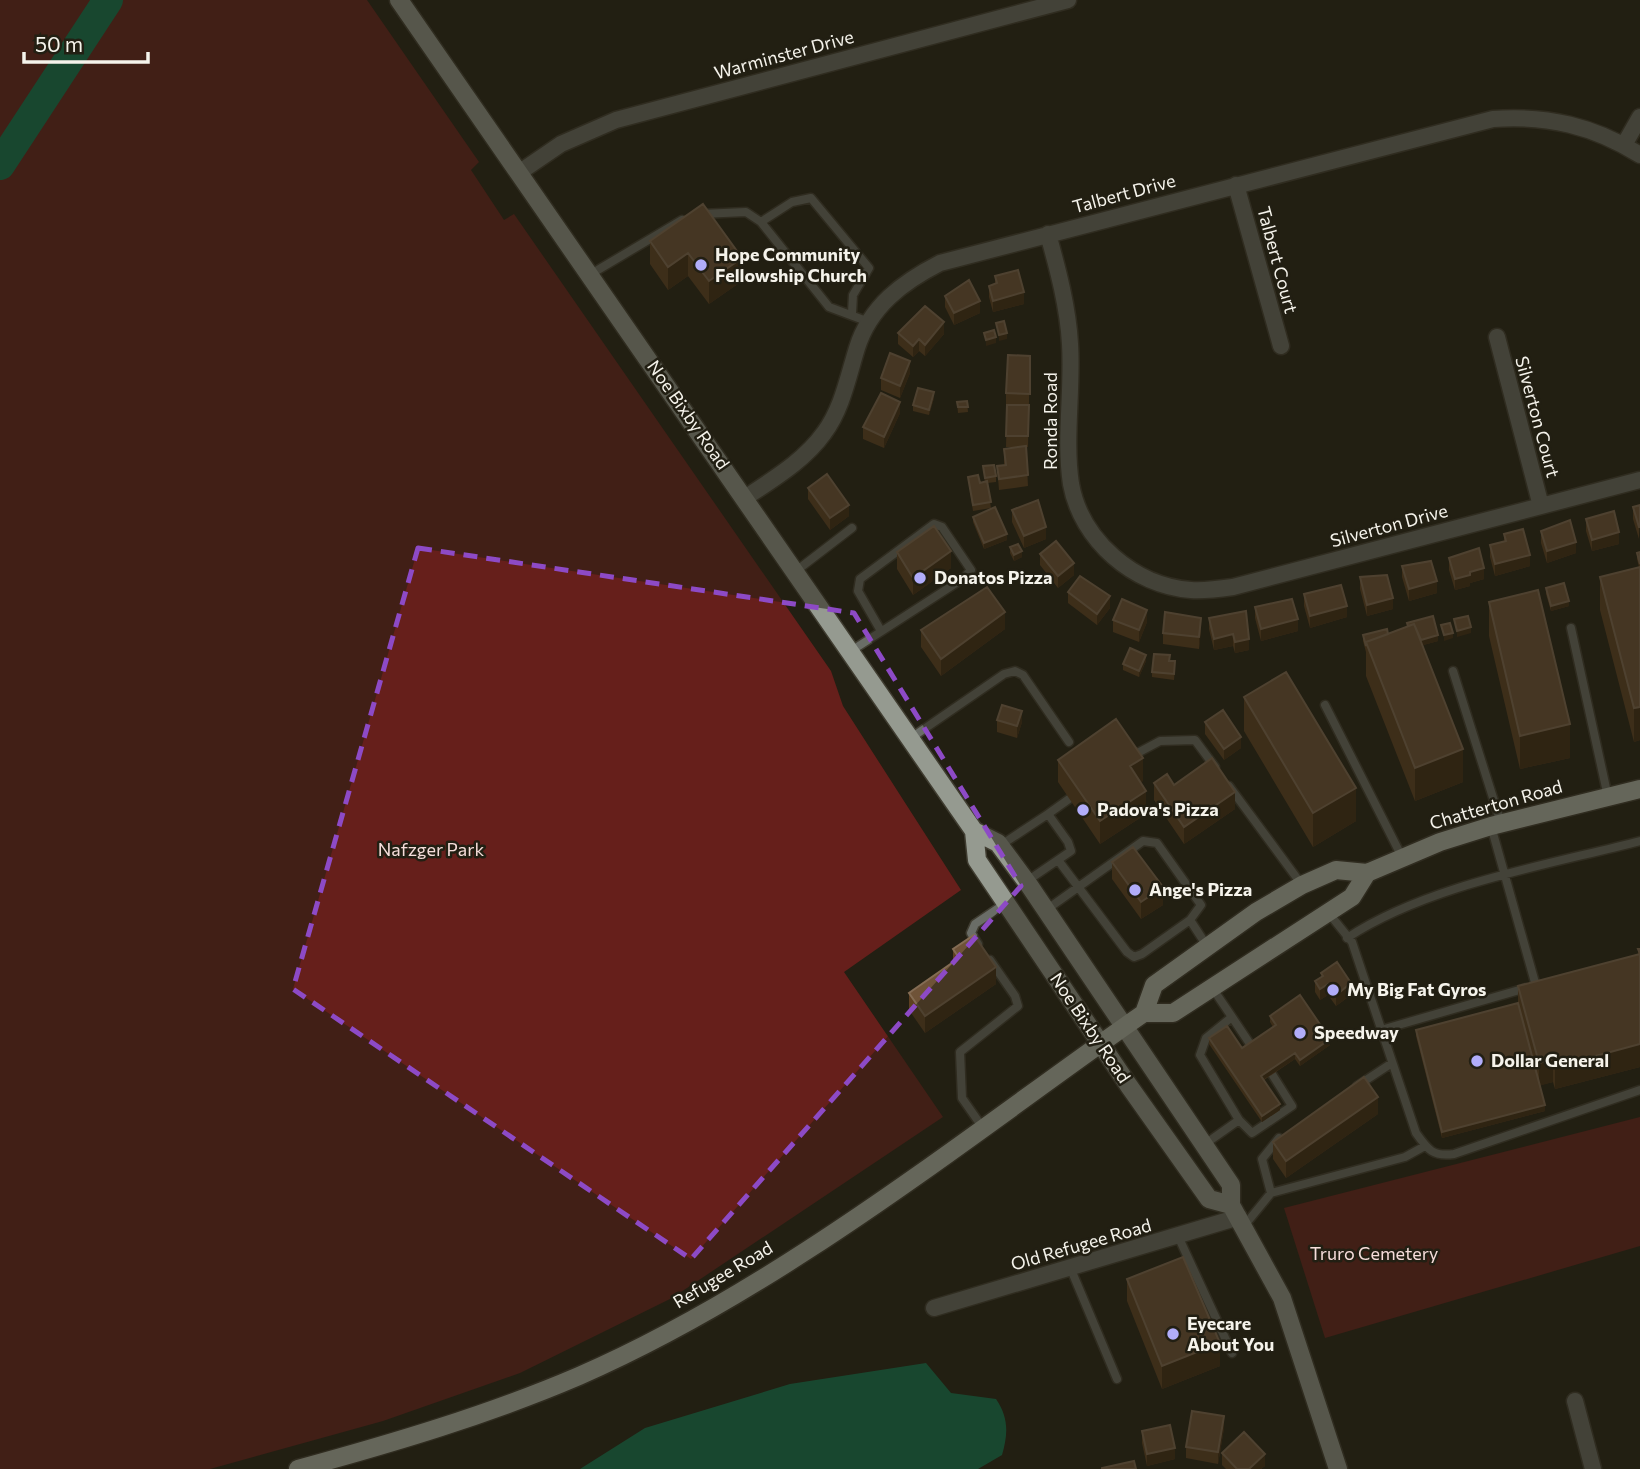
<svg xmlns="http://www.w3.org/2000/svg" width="1640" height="1469" font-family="Commissioner,sans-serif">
<rect width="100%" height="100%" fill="#221f13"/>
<!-- green -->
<path fill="#661f1b" d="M0 0H367L479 162 471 170 504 220 514 214 831 671 843 706 961 890 844 972 943 1117 672 1298 520 1373 383 1421 210 1469H0Z
M1640 1117V1246L1325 1338 1284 1208Z"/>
<!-- water -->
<path fill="#0d7952" d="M926 1363 951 1393 996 1399C1009 1418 1008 1434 1002 1455L978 1469H580L645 1428 790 1384Z"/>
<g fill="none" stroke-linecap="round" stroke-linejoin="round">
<!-- river -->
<path stroke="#0d7952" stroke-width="30" d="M0 165 108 0"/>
<!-- lane casing -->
<g stroke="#403d31" stroke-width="11">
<path id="lane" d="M701 214 746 212 761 222 829 307 869 322
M761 222 792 202 811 198 869 268 853 295 852 313
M591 274 682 220
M796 571 852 528
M1571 628 1608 797
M851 651 964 578 971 570 942 527 934 524 860 579 858 591 881 631
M1453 671 1501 823
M1325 705 1402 857
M911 738 1004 674 1015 671 1023 675 1069 742
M1130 757 1160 741 1195 740 1215 767
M1229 786 1302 885
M1048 814 1069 799
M1491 826 1536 986
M1001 845 1048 814 1068 842 1071 851 1027 881
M1058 860 1127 952 1134 957 1142 954 1190 920
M1046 910 1143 841 1157 843 1201 905 1190 920 1207 946
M1327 911 1352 942 1416 1133C1428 1150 1433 1157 1454 1154L1640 1090
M1347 938C1427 885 1548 865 1640 841
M978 944 971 933 975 924 1006 903
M1232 1017 1252 1047
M1381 1030 1526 988
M1357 1086 1392 1063
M1239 1120 1252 1133 1292 1106 1272 1074
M983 1128 962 1098 960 1052 1018 1006 1015 996 990 960
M1205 1144 1239 1120 1200 1055 1206 1038 1232 1017 1213 989
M1271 1193 1262 1159 1279 1138
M1244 1226 1271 1193 1405 1157 1425 1146
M1178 1236 1232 1353
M1070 1267 1117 1379"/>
</g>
<!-- street casing -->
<g stroke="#403d31" stroke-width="19">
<path id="street" d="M1624 145 1640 117
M520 172 561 144 616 120 1068 0
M1236 185 1281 346
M1048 234C1058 270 1068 307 1070 344 1073 390 1064 438 1071 484 1081 540 1134 586 1191 590 1205 591 1219 589 1233 587L1640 480
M1497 337 1541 506
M745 498C773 479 804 461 824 433 842 409 848 377 857 348 870 306 903 282 940 263L1493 119C1547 115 1594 126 1640 155
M934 1308 1239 1217
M1575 1401 1593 1469"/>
</g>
<!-- secondary casing -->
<g stroke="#403d31" stroke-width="21">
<path id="secondary" d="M399 0 974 831 977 860 1129 1086 1209 1199 1231 1205
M974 831 998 843 1029 885 1231 1185V1205L1282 1298 1338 1469"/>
</g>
<!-- primary casing -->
<g stroke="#403d31" stroke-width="21">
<path id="primary" d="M1144 1013H1173L1352 897 1367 873
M298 1469C393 1443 488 1415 579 1376 772 1292 953 1148 1124 1027L1144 1013 1154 985 1256 912 1302 885 1336 870 1367 873 1440 842 1491 826 1640 789"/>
</g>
<!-- lane -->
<use href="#lane" stroke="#6a6d67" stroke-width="8"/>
<!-- street -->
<use href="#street" stroke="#6a6d67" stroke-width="16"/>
<!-- secondary -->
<use href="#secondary" stroke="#959a90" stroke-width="18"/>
<!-- primary -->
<use href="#primary" stroke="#b7bcb1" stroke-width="18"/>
</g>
<!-- wall -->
<path fill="#5e4022" d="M703 204 742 281 709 304 688 276 668 290 650 264V241Z
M995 276 1024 304 993 312 989 297V286L995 284Z
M945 296 980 313 954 325 945 307Z
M898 333 944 334 925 356 919 351 913 357 898 344Z
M1030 356 1028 447H1026L1028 486 999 490 997 466 1004 465V449L1019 447H1006L1007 405H1027L1006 404V393Z
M910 373 900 398 881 390V378Z
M934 398 929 415 913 411V405Z
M967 401 968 412 958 413 957 402Z
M900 413 884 448 863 439V427Z
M983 466 996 476V482L987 483 991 508 973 511 968 477 980 483 985 482Z
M808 488 849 516 830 530 808 499Z
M1640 505 1639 539 1633 519V507Z
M1012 510 1046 539 1024 548 1012 522Z
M973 517 1007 540 984 549 973 522Z
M1586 519 1619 544 1592 551 1586 531Z
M1541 531 1576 553 1547 563 1541 543Z
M1504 534 1530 566 1495 576 1490 557V545L1504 541Z
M1010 547 1022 557 1014 561 1010 553Z
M897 552 951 568 913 595 897 569Z
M1640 552V740L1634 742 1600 610V577L1639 567 1637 559V553Z
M1040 554 1074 575 1058 588 1040 565Z
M1449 558 1484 579 1470 583V586L1455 590 1449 570Z
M1402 566 1437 593 1409 601 1402 577Z
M1360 577 1393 609 1367 616 1360 589Z
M1546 588 1569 606 1551 611 1546 594Z
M1068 592 1110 608 1097 625 1068 603Z
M1304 594 1347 617 1310 628 1304 606Z
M1489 602 1570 758 1520 769 1489 636Z
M1255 607 1298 631 1261 641 1255 618Z
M1246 611 1249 650 1235 653 1233 646 1214 650 1209 629V618Z
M1113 620 1147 622 1139 642 1113 632Z
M1407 623 1438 641 1423 645 1463 782 1415 801 1366 676V652L1363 641V635L1388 634 1407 627Z
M1005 629 941 676 921 647V630Z
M1201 629 1199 649 1163 644V633Z
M1146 661 1139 677 1123 670V664Z
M1170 661 1175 667 1174 680 1152 677V672Z
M1244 697 1356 821 1313 847 1244 731Z
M997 720 1022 722 1017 738 997 732Z
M1205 722 1241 748 1224 760 1205 734Z
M1058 760 1143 781 1140 782 1146 814 1100 844 1058 782Z
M1154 783 1174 785 1235 809 1184 844 1154 800Z
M1112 862 1163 905 1141 919 1112 879Z
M953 949 996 984 925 1033 909 1010V993L953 963Z
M1638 949H1640V1067L1555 1089 1553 1082 1540 1085 1545 1111 1442 1138 1416 1036V1030L1518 1003V986L1638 955Z
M1321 973 1351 995 1336 1006 1328 995 1320 1000 1315 992V981L1321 977Z
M1270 1016 1330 1045 1300 1066 1295 1059 1264 1080 1280 1110 1262 1122 1209 1044V1038L1242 1048 1273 1027 1270 1022Z
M1378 1114 1286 1178 1273 1159V1142Z
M1127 1279 1220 1366 1162 1389 1127 1301Z
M1224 1428 1218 1464 1186 1458V1447Z
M1142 1431 1175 1459 1147 1466 1142 1443Z
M1222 1453 1265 1466 1261 1469H1226L1222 1465Z"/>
<!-- shaded-wall -->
<path fill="#3f2a13" d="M688 253V276L668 290V267Z
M742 258V281L709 304V281Z
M1024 292V304L993 312V301Z
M980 301V313L954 325V313Z
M944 322V334L925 356V345Z
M1007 333V339L999 341V335Z
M996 337V343L986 346V340Z
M919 339V351L913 357V346Z
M910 361V373L900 398V386Z
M934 392V398L929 415V410Z
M900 402V413L884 448V437Z
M849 505V516L830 530V518Z
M1046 527V539L1024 548V536Z
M1619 532V544L1592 551V540Z
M1007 534V540L984 549V543Z
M1576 542V553L1547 563V551Z
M951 551V568L913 595V578Z
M1022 551V557L1014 561V555Z
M1530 555V566L1495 576V564Z
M1074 563V575L1058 588V576Z
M1484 568V579L1470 583V586L1455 590V579L1470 572Z
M1437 581V593L1409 601V589Z
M1110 596V608L1097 625V614Z
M1393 598V609L1367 616V605Z
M1569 601V606L1551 611V606Z
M1347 606V617L1310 628V616Z
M1147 610V622L1139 642V630Z
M1005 612V629L941 676V659Z
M1201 618V629L1199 649V637Z
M1298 619V631L1261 641V629Z
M1471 627V633L1457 637V631Z
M1453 633V638L1444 641V635Z
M1233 634V646L1214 650V639Z
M1438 635V641L1413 648V643Z
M1249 639V650L1235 653V642Z
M1146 655V661L1139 677V671Z
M1640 707V740L1634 742V708Z
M1022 711V722L1017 738V726Z
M1570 724V758L1520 769V736Z
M1241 737V748L1224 760V749Z
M1463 749V782L1415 801V768Z
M1143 758V781L1130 789V766Z
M1356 788V821L1313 847V813Z
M1146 791V814L1100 844V821Z
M1235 792V809L1184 844V827Z
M1163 887V905L1141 919V902Z
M996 967V984L925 1033V1016Z
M1351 983V995L1336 1006V995Z
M1328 984V995L1320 1000V989Z
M1330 1039V1045L1300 1066V1060Z
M1640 1044V1067L1555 1089V1067Z
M1295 1053V1059L1261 1081V1076Z
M1553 1059V1082L1539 1086V1063Z
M1378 1097V1114L1286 1178V1161Z
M1280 1104V1110L1262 1122V1116Z
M1545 1105V1111L1442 1138V1132Z
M1220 1343V1366L1162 1389V1366Z
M1224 1416V1428L1218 1464V1452Z
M1175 1448V1459L1147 1466V1454Z
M1265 1454V1466L1261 1469H1249Z"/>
<!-- building -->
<path fill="#6f5338" stroke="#846c54" stroke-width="2" d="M703 204 742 258 709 281 688 253 668 267 650 241Z
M1018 270 1024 292 993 301 989 286 997 283 995 276Z
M969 280 980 301 954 313 945 296Z
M925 306 944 322 925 345 919 339 913 346 898 333Z
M1004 321 1007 333 999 335 996 323Z
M994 330 996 337 986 340 984 333Z
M890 353 910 361 900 386 881 378Z
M1008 355 1030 356V394L1006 393Z
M918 388 934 392 929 410 913 405Z
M881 393 900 402 884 437 863 427Z
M967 401 968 407H958L957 402Z
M1007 405H1029L1028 436H1006Z
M1026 446 1028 475 999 479 997 466 1006 465 1004 449Z
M994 465 996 476 985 478 983 466Z
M827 474 849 505 830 518 808 488Z
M978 475 980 483 987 481 991 502 973 505 968 477Z
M1038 500 1046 527 1024 536 1012 510Z
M1640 505V527H1639L1633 507Z
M995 507 1007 534 984 543 973 517Z
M1614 511 1619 532 1592 540 1586 519Z
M1570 520 1576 542 1547 551 1541 531Z
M934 526 951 551 913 578 897 552Z
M1523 529 1530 555 1495 564 1490 545 1506 541 1504 534Z
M1056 541 1074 563 1058 576 1040 554Z
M1018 544 1022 551 1014 555 1010 547Z
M1479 548 1484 568 1470 572V575L1455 579 1449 558Z
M1640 552V564L1637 553Z
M1431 561 1437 581 1409 589 1402 566Z
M1640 567V707L1634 708 1600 577Z
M1387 575 1393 598 1367 605 1360 577Z
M1080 576 1110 596 1097 614 1068 592Z
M1564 583 1569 601 1551 606 1546 588Z
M1341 585 1347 606 1310 616 1304 594Z
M987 587 1005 612 941 659 921 630Z
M1538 590 1570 724 1520 736 1489 602Z
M1122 599 1147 610 1139 630 1113 620Z
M1292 599 1298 619 1261 629 1255 607Z
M1246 611 1249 639 1235 642 1233 634 1214 639 1209 618Z
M1165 612 1201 618 1199 637 1163 633Z
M1433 616 1438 635 1421 640 1414 624 1408 626 1407 623Z
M1468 616 1471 627 1457 631 1454 619Z
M1450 623 1453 633 1444 635 1441 625Z
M1414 624 1463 749 1415 768 1366 642Z
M1387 629 1388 634 1366 642V646L1363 635Z
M1130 648 1146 655 1139 671 1123 664Z
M1154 654 1170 655 1169 661H1175L1174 674 1152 672Z
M1286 672 1356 788 1313 813 1244 697Z
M1002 705 1022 711 1017 726 997 720Z
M1223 710 1241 737 1224 749 1205 722Z
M1116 719 1143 758 1130 766 1146 791 1100 821 1058 760Z
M1212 758 1235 792 1184 827 1154 783 1167 774 1174 785Z
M1133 847 1163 887 1141 902 1112 862Z
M974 935 996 967 925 1016 909 993 959 958 953 949Z
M1638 949H1640V1044L1555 1067 1553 1059 1539 1063 1518 986 1640 954Z
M1337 962 1351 983 1336 995 1328 984 1320 989 1315 981 1323 976 1321 973Z
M1300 995 1330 1039 1300 1060 1295 1053 1261 1076 1280 1104 1262 1116 1209 1038 1227 1026 1242 1048 1276 1025 1270 1016Z
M1518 1003 1545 1105 1442 1132 1416 1030Z
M1364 1077 1378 1097 1286 1161 1273 1142Z
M1183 1257 1220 1343 1162 1366 1127 1279Z
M1192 1411 1224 1416 1218 1452 1186 1447Z
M1170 1425 1175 1448 1147 1454 1142 1431Z
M1244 1432 1265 1454 1249 1469H1237L1222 1453Z
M1134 1461 1136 1469H1102V1468Z"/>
<!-- marked area -->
<path d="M0 0H1640V1469H0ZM418 548 854 613 1021 886 691 1259 293 989Z" fill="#221f13" fill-opacity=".55" fill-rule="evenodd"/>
<path fill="none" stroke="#8d4ac6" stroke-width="5" stroke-dasharray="14 9" stroke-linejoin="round" d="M418 548 854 613 1021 886 691 1259 293 989Z"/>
<!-- markers -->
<g fill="#b1adfa" stroke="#221f13" stroke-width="2.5">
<circle cx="701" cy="265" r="7"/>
<circle cx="920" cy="578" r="7"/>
<circle cx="1083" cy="810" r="7"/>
<circle cx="1135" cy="890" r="7"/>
<circle cx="1333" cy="990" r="7"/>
<circle cx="1300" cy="1033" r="7"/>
<circle cx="1477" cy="1061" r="7"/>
<circle cx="1173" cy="1334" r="7"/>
</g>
<g text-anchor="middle" stroke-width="5" stroke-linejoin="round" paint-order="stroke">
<!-- street labels -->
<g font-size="18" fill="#f5f3eb" stroke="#221f13">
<text transform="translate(784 55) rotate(-15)" y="6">Warminster Drive</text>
<text transform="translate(1124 194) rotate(-15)" y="6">Talbert Drive</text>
<text transform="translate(1277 260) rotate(75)" y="6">Talbert Court</text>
<text transform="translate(688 415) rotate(55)" y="6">Noe Bixby Road</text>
<text transform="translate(1537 417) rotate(75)" y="6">Silverton Court</text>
<text transform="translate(1051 421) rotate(-90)" y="6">Ronda Road</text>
<text transform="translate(1389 526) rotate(-15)" y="6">Silverton Drive</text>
<text transform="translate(1496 805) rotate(-16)" y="6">Chatterton Road</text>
<text transform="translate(1090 1028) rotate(56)" y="6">Noe Bixby Road</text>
<text transform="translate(1081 1245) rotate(-16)" y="6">Old Refugee Road</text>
<text transform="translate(723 1275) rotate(-31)" y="6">Refugee Road</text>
</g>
<!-- poi labels -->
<g font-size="18" font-weight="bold" fill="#f5f3eb" stroke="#221f13" text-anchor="start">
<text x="715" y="261">Hope Community<tspan x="715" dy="21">Fellowship Church</tspan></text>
<text x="934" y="584">Donatos Pizza</text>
<text x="1097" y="816">Padova's Pizza</text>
<text x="1149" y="896">Ange's Pizza</text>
<text x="1347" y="996">My Big Fat Gyros</text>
<text x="1314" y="1039">Speedway</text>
<text x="1491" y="1067">Dollar General</text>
<text x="1187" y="1330">Eyecare<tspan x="1187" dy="21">About You</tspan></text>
</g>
<!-- park labels -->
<g font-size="18" fill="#f6ddda" stroke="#221f13">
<text x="431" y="856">Nafzger Park</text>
<text x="1374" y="1260">Truro Cemetery</text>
</g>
</g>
<!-- scale -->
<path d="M24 52v10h124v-10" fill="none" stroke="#f5f3eb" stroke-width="3.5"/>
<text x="35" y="52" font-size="21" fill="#f5f3eb" stroke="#221f13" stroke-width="5" paint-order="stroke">50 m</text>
</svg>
